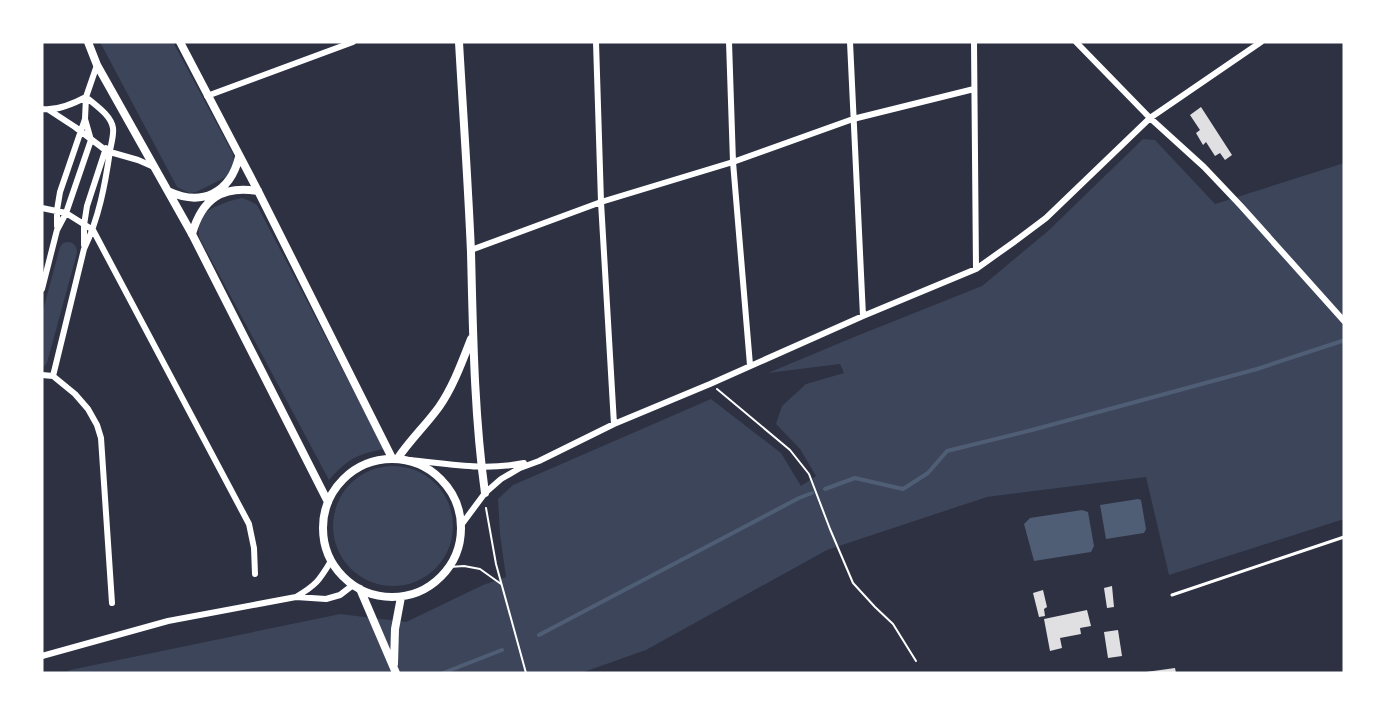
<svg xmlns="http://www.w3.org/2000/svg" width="1386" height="715" font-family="'Asap Condensed',sans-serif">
<rect width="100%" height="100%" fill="#2d3142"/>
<!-- green -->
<path fill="#3c4559" d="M100 42H173L233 154 234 164 226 177 196 192 189 193 177 187Z
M1143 139 1155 140 1215 204 1344 163V519L1169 575 1146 477 987 497 827 550 646 650 581 673H65L70 670 340 614 406 622 483 585 506 577 500 535 498 499 513 485 711 399 781 453 801 486 816 476 800 449 776 424 782 406 806 384 844 373 840 364 768 373 854 337 982 286 1048 231Z
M242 198 250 201 257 205 384 449C357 454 348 459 329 480L199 237C198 229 198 219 205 213 211 207 234 199 242 198Z
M67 242C74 242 77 246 77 253L47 363 42 368V314L60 247 63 243Z
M333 526a60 60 0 1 1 120 0a60 60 0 1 1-120 0Z"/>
<!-- water -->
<path fill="#4f5d75" d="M1138 499 1141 500 1146 529 1144 533 1106 539 1100 505Z
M1082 510 1088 512 1094 546 1091 552 1034 561 1024 524 1030 518Z"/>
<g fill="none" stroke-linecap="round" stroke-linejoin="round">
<!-- stream -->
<path stroke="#4f5d75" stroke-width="4" d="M825 489 855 478 903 489 928 473 947 451 1032 430 1257 369 1342 341
M539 635 799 498 812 493
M443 673 502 650"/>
</g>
<!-- building -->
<path fill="#e0e0e3" d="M1201 107 1232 155 1225 160 1220 153 1215 156 1206 142 1203 145 1196 133 1200 130 1190 115Z
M1112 586 1114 607 1107 608 1104 588Z
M1043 590 1047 607 1044 609 1045 616 1039 617 1033 593Z
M1087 610 1091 626 1080 628 1081 634 1060 638 1062 648 1050 651 1044 619Z
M1118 630 1122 656 1108 658 1104 632Z
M1175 668 1176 673H1146V672Z"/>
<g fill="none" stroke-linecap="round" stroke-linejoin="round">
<!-- path -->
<path stroke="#fff" stroke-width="2" d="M717 389 790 450 809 474 830 529 853 583 875 607 893 624 916 661
M486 508 496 564 526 673
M449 567 464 566 480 569 501 584"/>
<!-- service -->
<path stroke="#fff" stroke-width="3" d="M1172 595 1344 537"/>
<!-- minor -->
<path stroke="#fff" stroke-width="6" d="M596 42 601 202 614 424
M729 42 733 162 750 365
M850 42 863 316
M974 42 976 269
M1076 42 1150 118 1204 167 1241 206 1344 321
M207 96 353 42
M42 109C57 111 73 104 86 97 95 105 111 115 113 128 114 135 111 144 110 151 105 185 99 218 84 249L53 376
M49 110 75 127 104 149 110 152 138 160 154 167
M42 208 66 213 93 230 249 524 254 548 255 574
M57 226V210L60 192 85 119 86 97 97 65
M84 245V225L87 206 106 148
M471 250 601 202 733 162 853 119 974 89
M42 289 57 230 66 213 91 140 85 119
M42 375 53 376 75 394 88 409 97 425 101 438 112 603
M410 460C450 464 484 471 524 463
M462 524 485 493 501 479 520 468 539 461 614 424 710 384 863 316 976 269 1014 242 1046 218 1150 118 1261 42
M296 597C316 585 319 581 331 561
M42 656 168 621 296 597 326 599 340 595 353 585"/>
<!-- tertiary -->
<path stroke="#fff" stroke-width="8" d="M88 42 97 65 192 234 328 502
M180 42 258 191 392 458
M459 42C463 112 468 182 471 252 473 332 474 414 485 493
M168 191C202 207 230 193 239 157
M192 234C202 199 222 185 258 191
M398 458C410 440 426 425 439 407 453 387 462 362 471 339
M323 528a69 69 0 1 1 138 0a69 69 0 1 1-138 0Z
M360 589 396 673
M394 664 395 629 401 597"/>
</g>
<!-- border -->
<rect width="1386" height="715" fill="none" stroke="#ffffff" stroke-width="87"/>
</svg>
